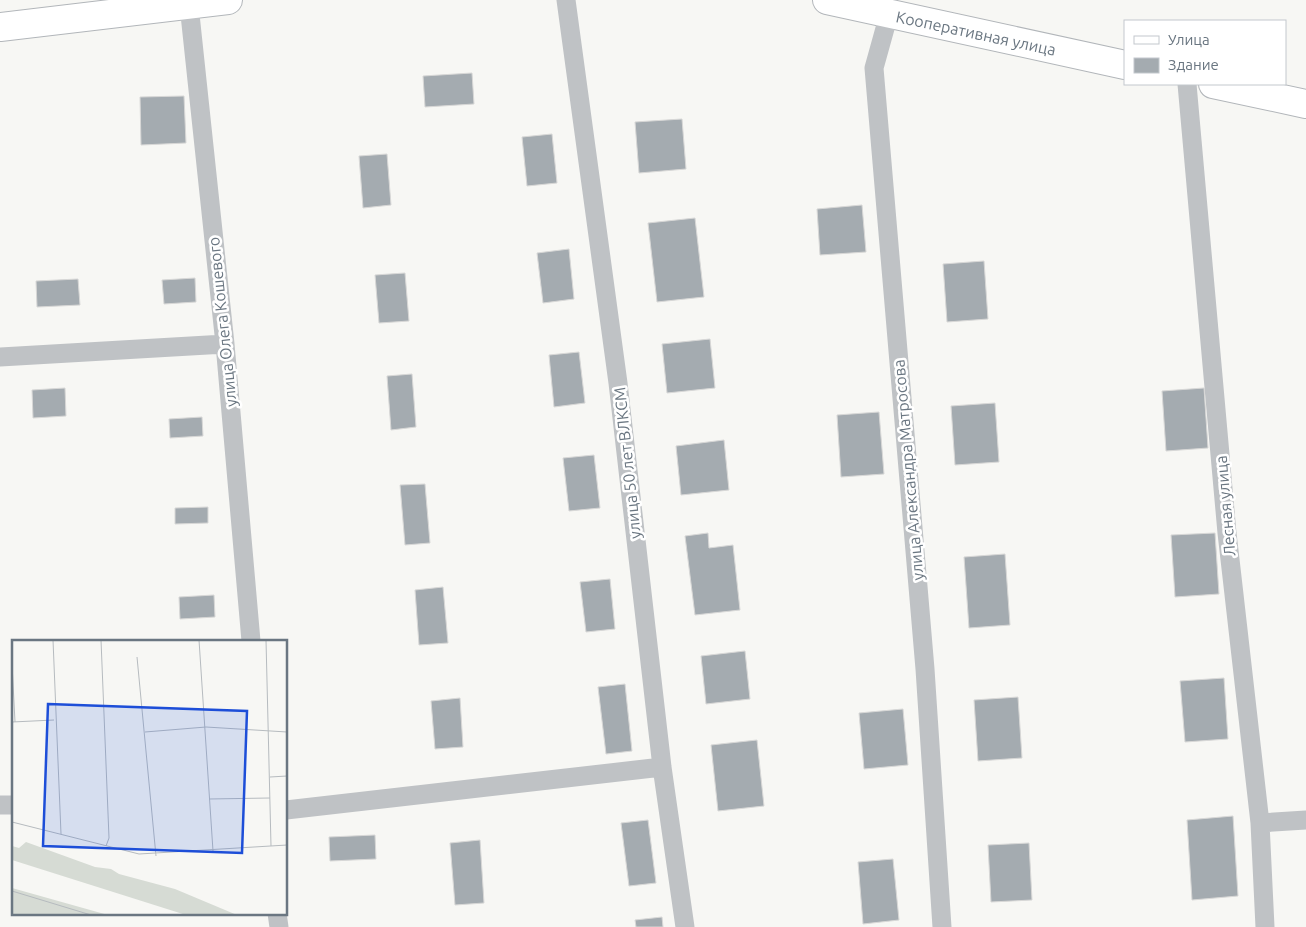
<svg xmlns="http://www.w3.org/2000/svg" width="1306" height="927" font-family="Ubuntu,sans-serif">
<rect width="100%" height="100%" fill="#f7f7f4"/>
<!-- building -->
<path fill="#a4abb0" stroke="#d8d8d7" d="M472 73 474 104 425 107 423 76Z
M184 96 186 143 141 145 140 97Z
M682 119 686 169 639 173 635 122Z
M552 134 557 183 527 186 522 137Z
M387 154 391 205 363 208 359 156Z
M862 205 866 252 820 255 817 209Z
M695 218 704 297 657 302 648 223Z
M569 249 574 299 543 303 537 253Z
M984 261 988 319 947 322 943 264Z
M405 273 409 321 379 323 375 275Z
M195 278 196 302 164 304 162 280Z
M78 279 80 305 37 307 36 281Z
M710 339 715 388 667 393 662 344Z
M579 352 585 403 554 407 549 355Z
M412 374 416 427 391 430 387 376Z
M65 388 66 416 33 418 32 390Z
M1204 388 1208 448 1166 451 1162 391Z
M995 403 999 462 955 465 951 406Z
M879 412 884 474 841 477 837 415Z
M202 417 203 436 170 438 169 419Z
M724 440 729 490 681 495 676 446Z
M594 455 600 508 569 511 563 458Z
M425 484 430 543 405 545 400 485Z
M208 507V523L175 524V508Z
M708 533 709 548 733 545 740 610 695 615 685 536Z
M1215 533 1219 594 1175 597 1171 535Z
M1005 554 1010 625 969 628 964 557Z
M610 579 615 629 586 632 580 582Z
M443 587 448 643 419 645 415 590Z
M214 595 215 617 180 619 179 597Z
M745 651 750 699 706 704 701 656Z
M1224 678 1228 739 1185 742 1180 681Z
M625 684 632 751 606 754 598 687Z
M1018 697 1022 758 978 761 974 700Z
M460 698 463 747 435 749 431 701Z
M903 709 908 765 864 769 859 713Z
M757 740 764 806 718 811 711 745Z
M1233 816 1238 896 1192 900 1187 820Z
M648 820 656 883 629 886 621 823Z
M375 835 376 859 330 861 329 837Z
M480 840 484 903 455 905 450 843Z
M1029 843 1032 900 991 902 988 845Z
M893 859 899 920 863 924 858 862Z
M662 917 663 927H636L635 920Z"/>
<g fill="none" stroke-linecap="round" stroke-linejoin="round">
<!-- secondary casing -->
<g stroke="#b2b6ba" stroke-width="30">
<path id="secondary" d="M827 0 1125 65
M0 27 228 0
M1213 84 1306 104"/>
</g>
<!-- minor -->
<path stroke="#bfc2c5" stroke-width="19" d="M566 0 618 383 662 767 685 927
M189 5 225 344 251 641
M889 14 874 68 925 669 942 927
M1187 84 1227 533 1260 823 1265 927
M0 357 225 344
M0 805H14
M286 810 662 767
M1260 823 1306 820
M277 913 279 927"/>
<!-- secondary -->
<use href="#secondary" stroke="#fff" stroke-width="28"/>
</g>
<g text-anchor="middle" stroke-width="5" stroke-linejoin="round" paint-order="stroke">
<!-- street labels -->
<g font-size="16" fill="#6a7681" stroke="#fff">
<text transform="translate(976 33) rotate(12)" y="6">Кооперативная улица</text>
<text transform="translate(222 322) rotate(-96)" y="6">улица Олега Кошевого</text>
<text transform="translate(627 463) rotate(-96)" y="6">улица 50 лет ВЛКСМ</text>
<text transform="translate(908 470) rotate(-95)" y="6">улица Александра Матросова</text>
<text transform="translate(1225 506) rotate(-95)" y="6">Лесная улица</text>
</g>
</g>
<!-- overview -->
<g transform="translate(12 640)">
<rect width="275" height="275" fill="#f7f7f4"/>
<path d="M14 202 83 227 99 229 107 234 163 249 225 275H174L0 220V206L7 208ZM0 248 96 275H0Z" fill="#d6dbd4"/>
<path fill="none" stroke="#b6bbbf" stroke-width="1" d="M41 0 49 194M89 0 97 198 94 206M187 0 201 211M254 0 259 206M125 17 144 216M0 24 3 82M0 82 42 80M133 92 194 87 275 92M258 137 275 136M197 159 258 158M0 182 127 214 275 205M0 251 79 275"/>
<path fill="#1d4ed8" fill-opacity="0.15" stroke="#1d4ed8" stroke-width="2.5" d="M36 64 235 71 230 213 31 206Z"/>
<rect width="275" height="275" fill="none" stroke="#6a7681" stroke-width="2.5"/>
</g>
<!-- legend -->
<rect x="1124" y="20" width="162" height="65" fill="#ffffff" stroke="#c3c8cd"/>
<rect x="1134" y="36" width="25" height="8" fill="#ffffff" stroke="#c3c8cd"/>
<text x="1168" y="45" font-size="15" fill="#6a7681">Улица</text>
<rect x="1134" y="58" width="25" height="15" fill="#a4abb0" stroke="#c3c8cd"/>
<text x="1168" y="70" font-size="15" fill="#6a7681">Здание</text>
</svg>
